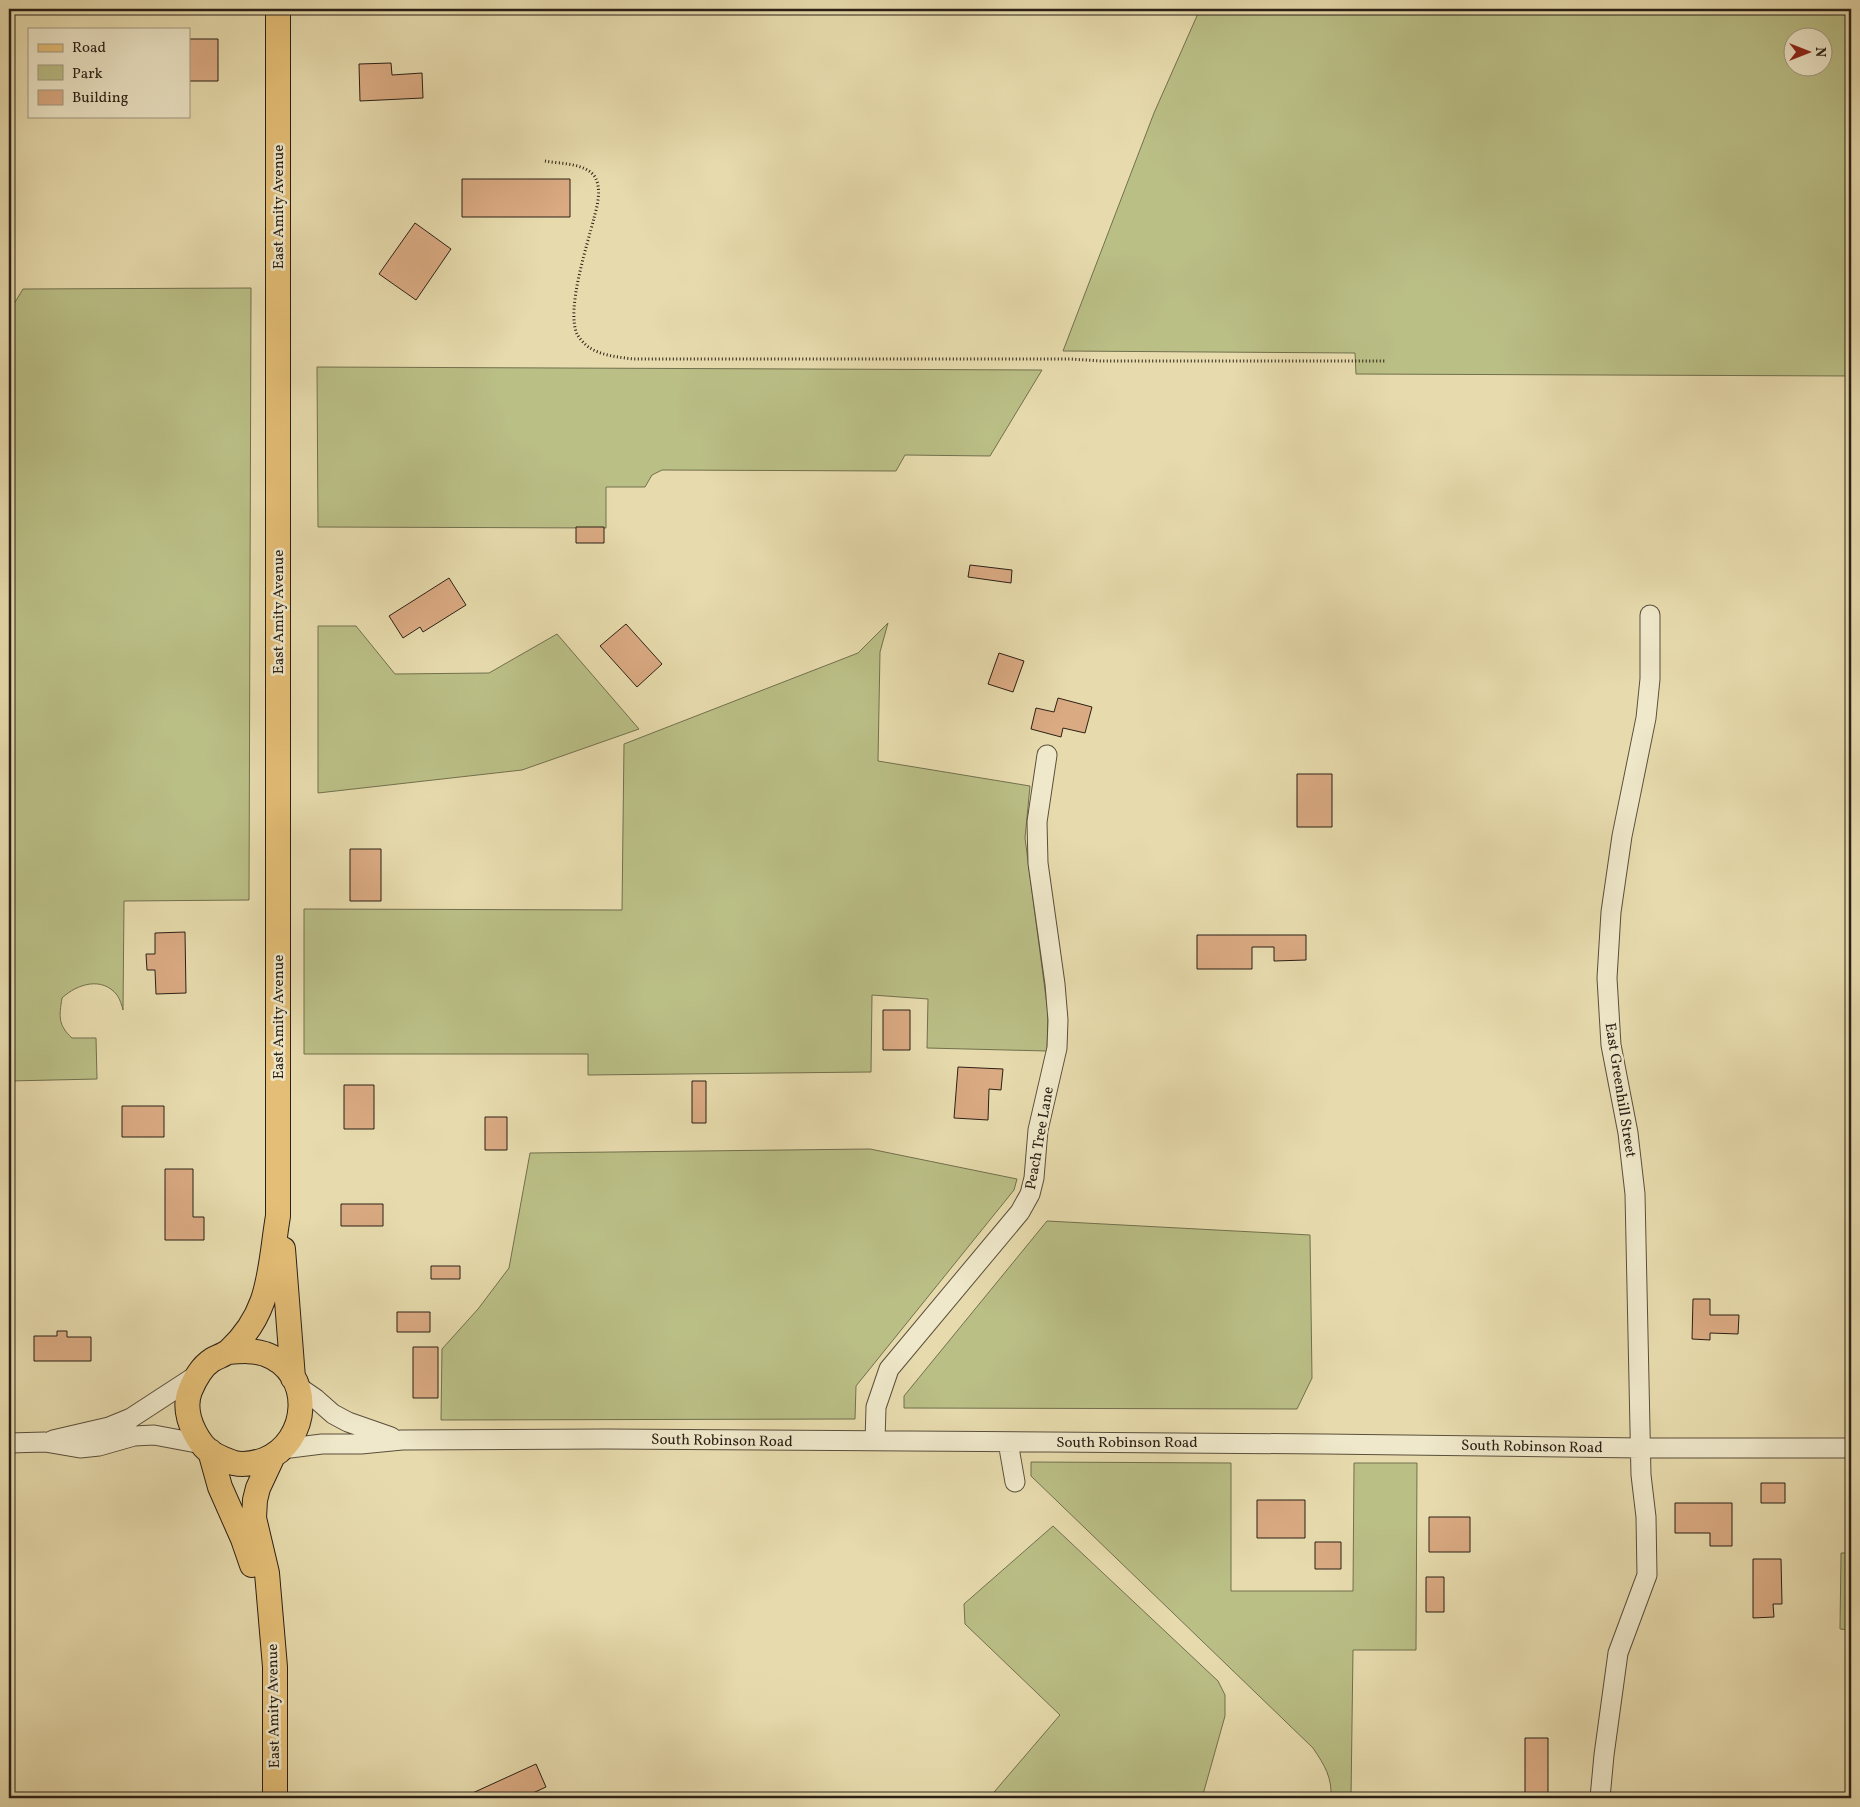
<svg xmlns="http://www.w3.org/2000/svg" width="1860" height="1807" font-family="Vollkorn,serif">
<rect width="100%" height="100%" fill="#e7dbad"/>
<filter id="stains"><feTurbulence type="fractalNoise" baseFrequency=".004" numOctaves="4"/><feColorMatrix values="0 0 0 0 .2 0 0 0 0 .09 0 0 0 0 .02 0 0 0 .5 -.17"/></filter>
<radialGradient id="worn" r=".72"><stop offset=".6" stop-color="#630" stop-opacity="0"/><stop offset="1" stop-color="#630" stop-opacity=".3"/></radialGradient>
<!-- green -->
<path fill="#babf86" stroke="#72704e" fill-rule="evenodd" d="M1200 9H1851V376L1356 374 1355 353 1063 351 1154 113ZM1792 38H1822V68H1792Z
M251 288 249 900 124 901 123 1010C122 1006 120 999 117 995 102 976 77 984 62 998 59 1017 58 1025 72 1038H96L97 1079 9 1081V312L23 289Z
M317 367 1042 370 990 456 905 455 896 471 662 470 652 475 645 487H606V528L318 527Z
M888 623 880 652 878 761 1030 786 1025 838 1048 1013 1047 1051 927 1048 928 999 872 995 871 1072 588 1075V1054H304V909L622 910 624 744 858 653Z
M318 626H356L395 674 489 673 557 634 639 729 522 770 318 793Z
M870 1149 1017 1179 1014 1190 856 1386 855 1419 441 1420 442 1349 478 1309 509 1268 530 1153Z
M1047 1221 1310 1235 1312 1378 1297 1409 904 1408V1396Z
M1031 1462 1231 1463V1591H1353L1354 1463H1417L1416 1650H1353L1351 1798H1331C1332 1777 1325 1766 1313 1748L1031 1476Z
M1053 1526 1218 1681 1225 1695V1716L1202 1798H989L1060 1715 965 1624 964 1604Z
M1841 1553H1851V1630L1840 1629Z"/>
<!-- building -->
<path fill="#daaa82" stroke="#2b2016" d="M189 39H218V81H189Z
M391 63 392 75 422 73 423 98 360 101 359 64Z
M462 179H570V217H462Z
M415 223 451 249 416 300 379 274Z
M576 527H604V543H576Z
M970 565 1012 570 1011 583 968 577Z
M449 578 466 605 423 632 420 627 403 638 389 616Z
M626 624 662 664 637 687 600 646Z
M999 653 1024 661 1013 692 988 684Z
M1058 698 1092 707 1085 733 1063 728 1061 737 1031 729 1036 708 1054 712Z
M1297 774H1332V827H1297Z
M350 849H381V901H350Z
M185 932 186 993 156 994 155 970H147L146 954H155V933Z
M1197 935H1306V960L1274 961V947H1252V969H1197Z
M883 1010H910V1050H883Z
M958 1067 1003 1069 1001 1090 989 1089 988 1120 954 1118Z
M692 1081H706V1123H692Z
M344 1085H374V1129H344Z
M122 1106H164V1137H122Z
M485 1117H507V1150H485Z
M165 1169H193V1217H204V1240H165Z
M341 1204H383V1226H341Z
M431 1266H460V1279H431Z
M1693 1299H1710V1315H1739L1738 1334 1710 1333V1340L1692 1339Z
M397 1312H430V1332H397Z
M57 1331H67V1337H91V1361H34V1336H57Z
M413 1347H438V1398H413Z
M1761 1483H1785V1503H1761Z
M1257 1500H1305V1538H1257Z
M1675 1503H1732V1546H1710V1533H1675Z
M1429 1517H1470V1552H1429Z
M1315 1542H1341V1569H1315Z
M1753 1559H1781L1782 1604H1773L1774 1617 1753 1618Z
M1426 1577H1444V1612H1426Z
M1525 1738H1548V1798H1525Z
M536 1764 546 1787 522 1798H467L466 1796Z"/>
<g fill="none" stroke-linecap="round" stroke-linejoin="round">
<!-- minor casing -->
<g stroke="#5a4f3c" stroke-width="21">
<path id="minor" d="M297 1386 316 1399 333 1414 348 1422 391 1437
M53 1440 109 1427 131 1418 197 1375
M875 1441 876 1407 889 1369 1020 1212 1030 1194 1034 1178 1038 1130 1057 1048 1058 1020 1055 984 1038 863 1037 822 1047 755
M1008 1442 1015 1482
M9 1443 45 1442 80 1448 99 1446 134 1436 154 1435 202 1444
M282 1449 322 1444H361L402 1440 606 1439 1324 1444 1641 1448H1851
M1600 1798 1604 1755 1618 1653 1647 1575 1646 1517 1641 1475 1635 1194 1628 1133 1611 1045 1607 978 1611 912 1622 836 1646 718 1650 679V615"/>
</g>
<!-- major casing -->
<g stroke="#2b2016" stroke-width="26">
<path id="major" d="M283 1249 293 1378
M228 1352C241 1351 253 1350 265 1354 315 1372 310 1442 264 1460 255 1463 243 1465 234 1463 222 1459 209 1454 202 1444 191 1429 183 1409 190 1391 195 1379 201 1367 212 1360 217 1357 224 1355 229 1351 272 1311 269 1270 278 1216V9
M210 1451 220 1487 243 1539 252 1565
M273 1456 258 1488 255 1500 254 1518 267 1573 275 1667V1798"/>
</g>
<!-- path -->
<path stroke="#2b2016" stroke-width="3" stroke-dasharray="1 2.5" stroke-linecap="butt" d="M545 161C561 164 586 163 595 177 602 189 597 207 594 218 587 246 566 309 577 334 579 338 585 345 590 348 603 356 618 357 633 359H1070L1101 361H1386"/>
<!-- minor -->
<use href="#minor" stroke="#efe8ca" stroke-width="19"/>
<!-- major -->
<use href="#major" stroke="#e4be76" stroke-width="24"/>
</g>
<g text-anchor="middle" stroke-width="5" stroke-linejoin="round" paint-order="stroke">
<!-- street labels -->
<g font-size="15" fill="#2b2016" stroke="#efe8ca">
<text transform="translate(278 207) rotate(-90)" y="5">East Amity Avenue</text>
<text transform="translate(278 612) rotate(-90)" y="5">East Amity Avenue</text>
<text transform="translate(278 1017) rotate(-90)" y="5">East Amity Avenue</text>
<text transform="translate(1621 1090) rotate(81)" y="5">East Greenhill Street</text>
<text transform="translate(1039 1138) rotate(-80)" y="5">Peach Tree Lane</text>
<text transform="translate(722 1440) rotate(1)" y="5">South Robinson Road</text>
<text x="1127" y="1447">South Robinson Road</text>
<text transform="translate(1532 1446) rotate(1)" y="5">South Robinson Road</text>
<text transform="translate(273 1706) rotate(-91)" y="5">East Amity Avenue</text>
</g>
</g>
<!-- margin -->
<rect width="1860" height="1807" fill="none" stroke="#e7dbad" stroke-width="30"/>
<rect x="10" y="10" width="1840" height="1787" fill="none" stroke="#2b2016" stroke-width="2.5"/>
<rect x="15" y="15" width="1830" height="1777" fill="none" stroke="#2b2016"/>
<!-- legend -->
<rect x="28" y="28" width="162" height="90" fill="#efe8ca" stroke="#a19882"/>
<rect x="38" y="44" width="25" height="8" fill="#e4be76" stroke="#a19882"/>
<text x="72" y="52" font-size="15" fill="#2b2016">Road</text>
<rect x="38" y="65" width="25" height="15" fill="#babf86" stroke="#a19882"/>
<text x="72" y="78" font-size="15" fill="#2b2016">Park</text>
<rect x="38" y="90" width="25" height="15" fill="#daaa82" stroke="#a19882"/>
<text x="72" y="102" font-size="15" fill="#2b2016">Building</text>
<!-- north arrow -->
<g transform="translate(1808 52) rotate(90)"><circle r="24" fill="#efe8ca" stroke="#a19882"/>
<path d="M0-4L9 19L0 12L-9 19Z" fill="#8f2418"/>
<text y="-8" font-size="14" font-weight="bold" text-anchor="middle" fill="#2b2016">N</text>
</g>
<rect width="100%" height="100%" filter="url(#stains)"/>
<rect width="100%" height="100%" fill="url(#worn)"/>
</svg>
